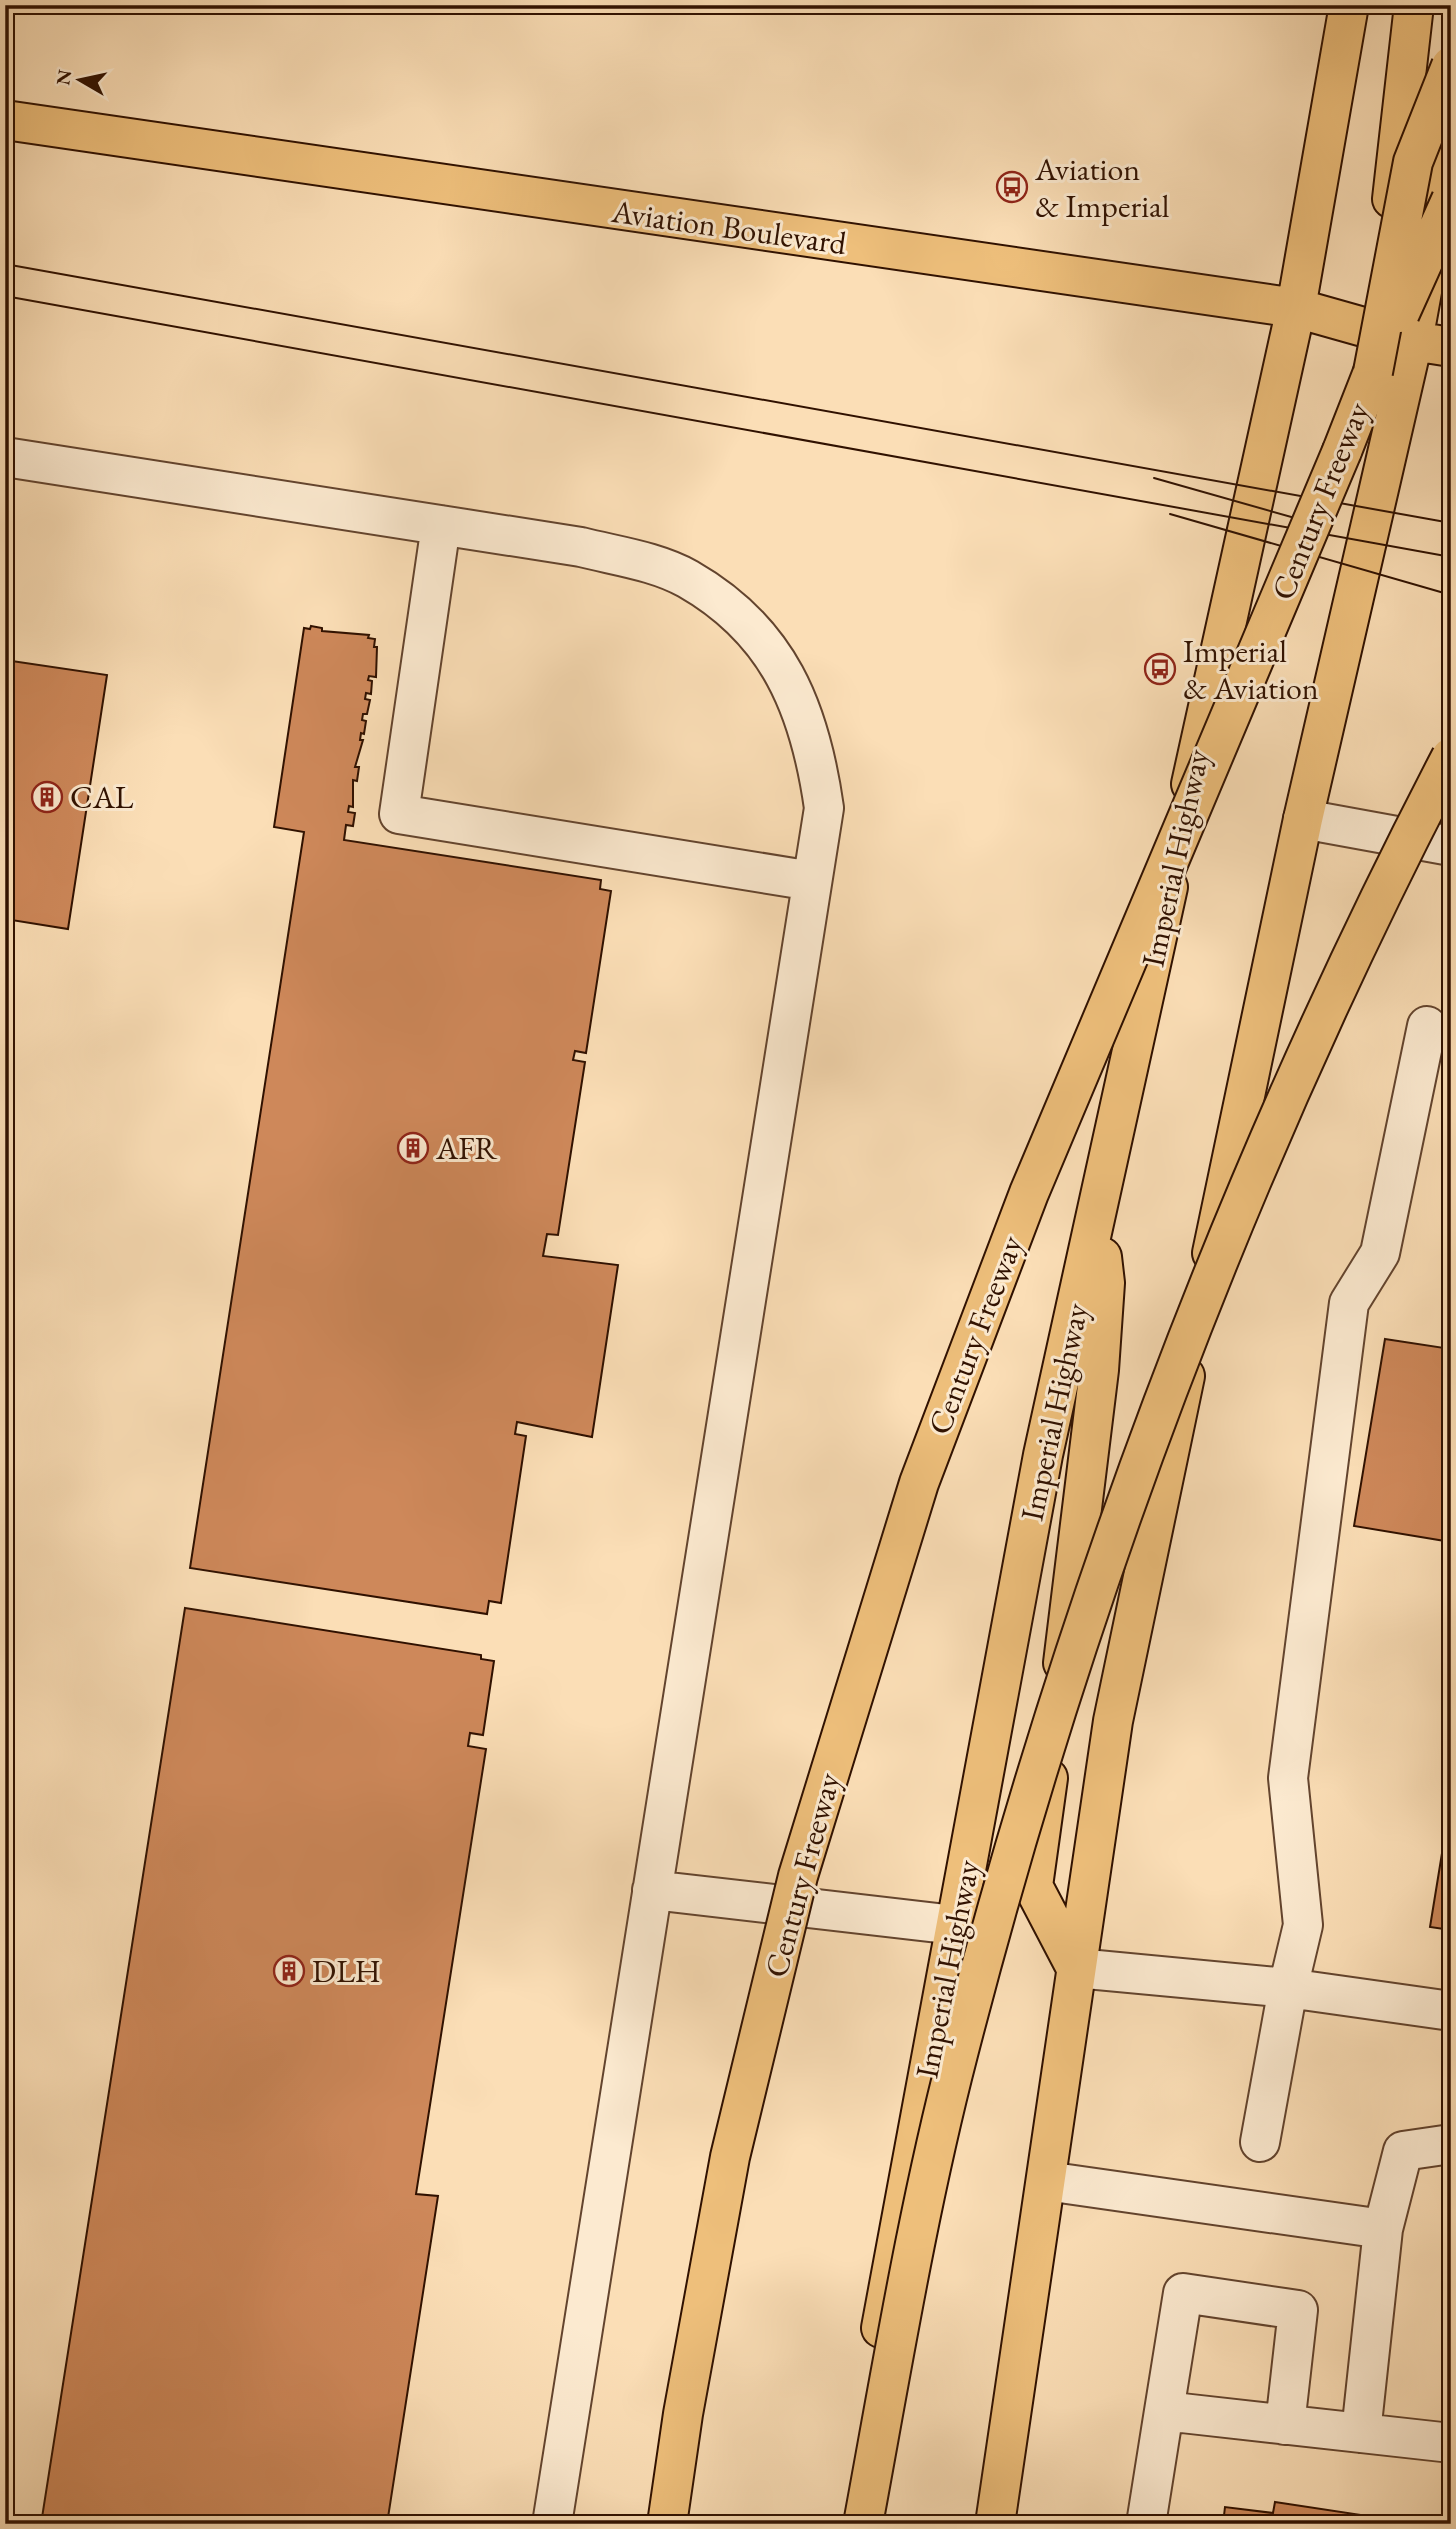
<svg xmlns="http://www.w3.org/2000/svg" width="1456" height="2529" font-family="'EB Garamond',serif">
<rect width="100%" height="100%" fill="#fbdeb6"/>
<filter id="stains"><feTurbulence type="fractalNoise" baseFrequency=".00286" numOctaves="4"/><feColorMatrix values="0 0 0 0 .2 0 0 0 0 .09 0 0 0 0 .02 0 0 0 .5 -.17"/></filter>
<radialGradient id="worn" r=".72"><stop offset=".6" stop-color="#630" stop-opacity="0"/><stop offset="1" stop-color="#630" stop-opacity=".3"/></radialGradient>
<!-- building -->
<path fill="#ce885a" stroke="#301100" stroke-width="2" d="M311 626 322 628V631L369 635 368 638 375 639 374 647H377L376 677 369 676 368 680 372 681 371 694 366 693 365 699 370 700 367 714H363L362 720 366 721 364 734 361 733 360 740H363L355 767H359L357 781 353 780V807L349 806 348 812 355 813 353 826 346 825 344 840 601 880 600 889 611 891 586 1053 575 1051 573 1060 585 1062 558 1235 547 1234 543 1256 618 1265 592 1437 517 1422 515 1434 526 1436 501 1603 489 1601 487 1614 190 1568 304 832 274 827 304 628 310 629Z
M5 660 107 675 68 929 5 919Z
M1385 1339 1451 1349V1542L1354 1526Z
M185 1608 481 1655V1659L494 1661 483 1735 470 1733 468 1746 486 1749 416 2194 438 2196 387 2524H41Z
M1451 1798V1930L1430 1927Z
M1275 2502 1381 2518 1380 2524H1223L1225 2507 1273 2513Z"/>
<g fill="none" stroke-linecap="round" stroke-linejoin="round">
<!-- minor casing -->
<g stroke="#63442e" stroke-width="42">
<path id="minor" d="M5 457 581 547C616 556 656 561 688 579 779 631 810 709 824 808L552 2524
M441 525 399 814 812 881
M1303 819 1451 846
M652 1890 955 1925
M1076 1968 1288 1988 1451 2011
M1260 2142 1288 1988 1303 1925 1288 1778 1349 1303 1380 1253 1427 1026
M1046 2181 1383 2229 1403 2151 1451 2144
M1164 2411 1183 2293 1298 2310 1285 2425
M1361 2433 1383 2229
M1146 2524 1164 2411 1451 2443"/>
</g>
<!-- major casing -->
<g stroke="#301100" stroke-width="42">
<path id="major" d="M5 120 1296 308 1413 341 1451 347
M1392 199 1414 5
M1191 784 1296 308 1349 5
M1212 1253 1303 819 1413 341 1451 132
M1063 1663 1099 1370 1105 1283 1102 1257
M1048 1778 1033 1886 1076 1968
M881 2328 1043 1455 1168 887
M995 2524 1113 1721 1185 1376"/>
</g>
<!-- highway casing -->
<g stroke="#301100" stroke-width="42">
<path id="highway" d="M1342 451 1373 372"/>
</g>
<!-- minor -->
<use href="#minor" stroke="#fcead0" stroke-width="38"/>
<!-- major -->
<use href="#major" stroke="#eebf7b" stroke-width="38"/>
<!-- highway -->
<use href="#highway" stroke="#eebf7b" stroke-width="38"/>
<!-- tram -->
<path stroke="#301100" stroke-width="2" d="M5 264 1451 523
M5 296 1451 557
M1154 478 1302 520
M1170 514 1451 595"/>
<!-- highway-bridge casing -->
<g stroke="#301100" stroke-width="42" stroke-linecap="butt">
<path id="highway-bridge" d="M1400 313 1451 200
M1373 372 1413 162 1451 66
M667 2524 683 2414 730 2157 798 1876 919 1483 1029 1193 1342 451
M863 2524C892 2367 918 2208 958 2054 1074 1603 1236 1170 1451 757"/>
</g>
<!-- highway-bridge -->
<use href="#highway-bridge" stroke="#eebf7b" stroke-width="38"/>
</g>
<!-- icons -->
<defs>
<g id="bus-ring" transform="scale(1.575)"><circle r="9.5" fill="#fcead0" stroke="#8f2418" stroke-width="1.5"/><path d="M-5-6H5V4H4V6H2V4H-2V6H-4V4H-5ZM-3.5-4V0h7V-4ZM-3.5 1.2v1.5H-2V1.2ZM2 1.2v1.5H3.5V1.2Z" fill="#8f2418"/></g>
<g id="building-ring" transform="scale(1.575)"><circle r="9.5" fill="#fcead0" stroke="#8f2418" stroke-width="1.5"/><path d="M-4-6H4V6H1V3H-1V6H-4ZM-2.5-4.3h1.7v1.8h-1.7ZM.8-4.3h1.7v1.8H.8ZM-2.5-1h1.7V.8h-1.7ZM.8-1h1.7V.8H.8Z" fill="#8f2418"/></g>
</defs>
<g fill-rule="evenodd">
<use href="#bus-ring" x="1012" y="187"/>
<use href="#bus-ring" x="1160" y="669"/>
<use href="#building-ring" x="47" y="797"/>
<use href="#building-ring" x="413" y="1148"/>
<use href="#building-ring" x="289" y="1971"/>
</g>
<g text-anchor="middle" stroke-width="6" stroke-linejoin="round" paint-order="stroke">
<!-- poi labels -->
<g font-size="32" fill="#301100" stroke="#fcead0" text-anchor="start">
<text x="1035" y="180">Aviation<tspan x="1035" dy="37">&amp; Imperial</tspan></text>
<text x="1183" y="662">Imperial<tspan x="1183" dy="37">&amp; Aviation</tspan></text>
<text x="70" y="808">CAL</text>
<text x="436" y="1159">AFR</text>
<text x="312" y="1982">DLH</text>
</g>
<!-- street labels -->
<g font-size="32" fill="#301100" stroke="#fcead0">
<text transform="translate(729 227) rotate(8)" y="11">Aviation Boulevard</text>
<text transform="translate(1320 501) rotate(-68)" y="11">Century Freeway</text>
<text transform="translate(1175 858) rotate(-78)" y="11">Imperial Highway</text>
<text transform="translate(975 1335) rotate(-69)" y="11">Century Freeway</text>
<text transform="translate(1054 1412) rotate(-78)" y="11">Imperial Highway</text>
<text transform="translate(802 1875) rotate(-75)" y="11">Century Freeway</text>
<text transform="translate(947 1969) rotate(-79)" y="11">Imperial Highway</text>
</g>
</g>
<!-- margin -->
<rect width="1456" height="2529" fill="none" stroke="#fbdeb6" stroke-width="28"/>
<rect x="7" y="7" width="1442" height="2515" fill="none" stroke="#301100" stroke-width="3.5"/>
<rect x="14" y="14" width="1428" height="2501" fill="none" stroke="#301100" stroke-width="2"/>
<!-- north arrow -->
<g transform="translate(80 80) rotate(279)" stroke="#fcead0" stroke-width="5" paint-order="stroke">
<path d="M0-5L12 26L0 18L-12 26Z" fill="#301100"/>
<text y="-10" font-size="19" font-weight="bold" text-anchor="middle" fill="#301100">N</text>
</g>
<rect width="100%" height="100%" filter="url(#stains)"/>
<rect width="100%" height="100%" fill="url(#worn)"/>
</svg>
